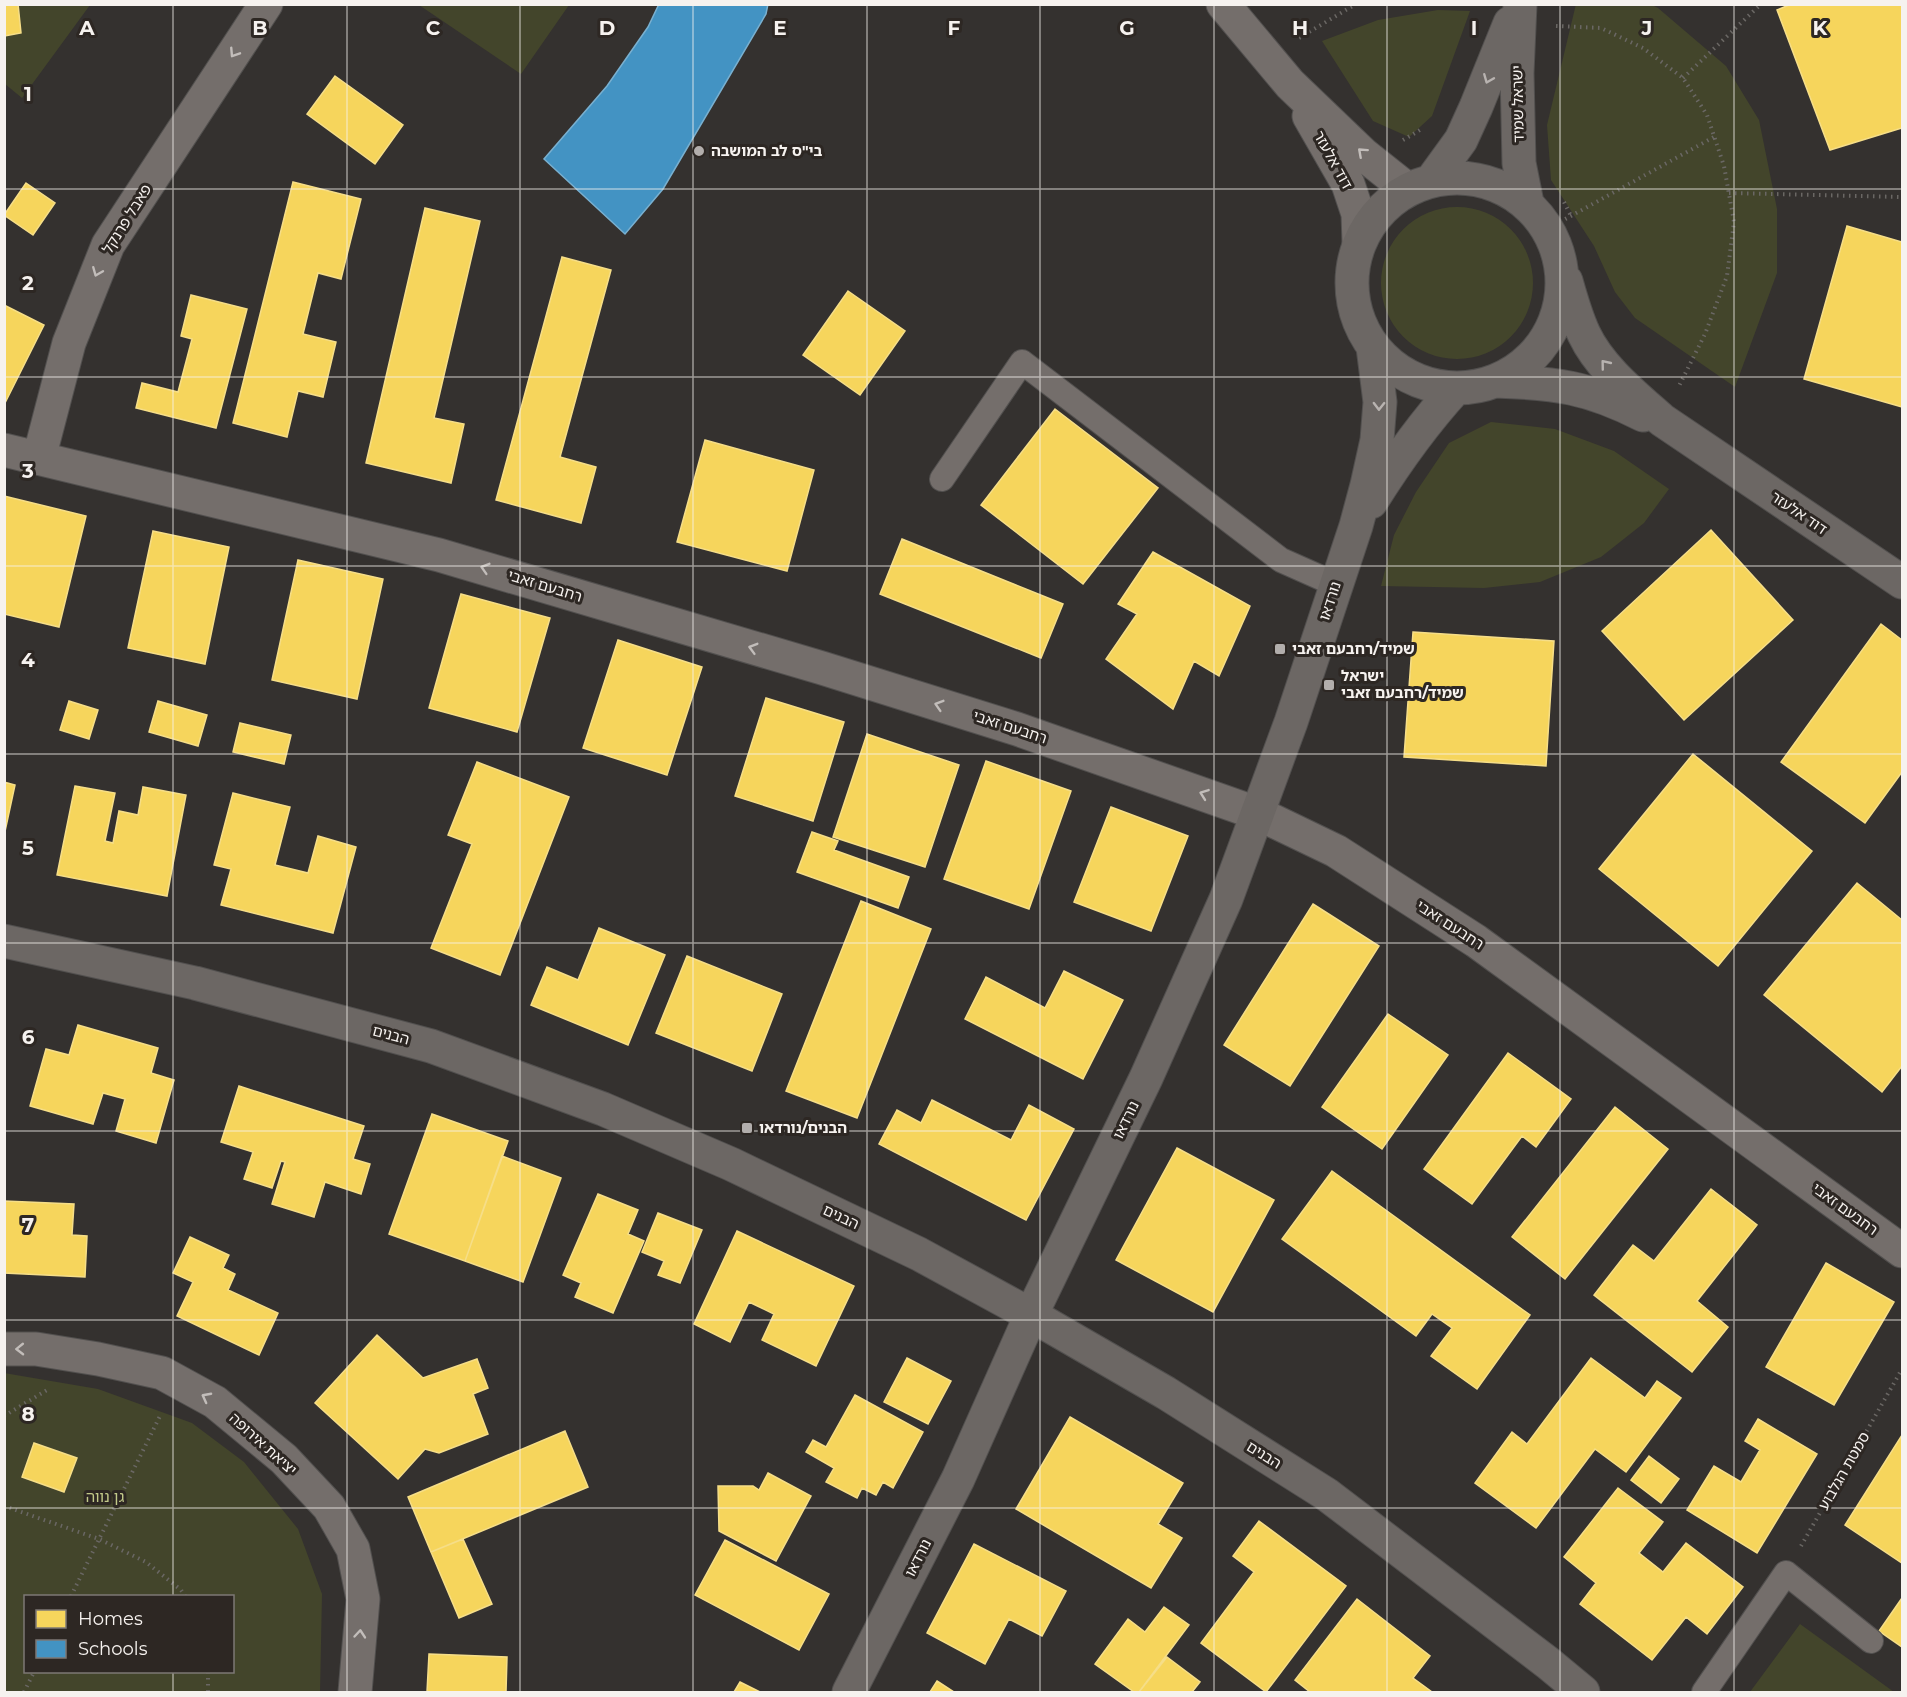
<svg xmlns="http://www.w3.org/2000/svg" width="1907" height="1697" font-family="Montserrat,'Noto Sans Hebrew',sans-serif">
<rect width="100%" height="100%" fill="#34312f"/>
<!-- green -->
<path fill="#43452b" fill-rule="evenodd" d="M1576 4H1650L1658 8 1726 66 1759 120 1777 209V273L1735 387 1635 318 1615 292 1594 246 1551 180 1547 125Z
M4 5H90L22 98 5 84Z
M419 5H569L521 74Z
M1438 10 1470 11 1432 116 1409 137 1373 121 1322 41 1378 20Z
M1381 283a76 76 0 1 1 152 0a76 76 0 1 1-152 0Z
M1491 422 1555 429 1614 451 1669 489 1644 523 1601 557 1540 582 1484 588 1381 586 1394 535 1416 492 1449 443Z
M4 1373 98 1389 192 1423 244 1462 298 1529 322 1594 320 1692H5ZM26 1596H232V1672H26Z
M1800 1624 1894 1692H1750Z"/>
<!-- homes -->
<path fill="#f6d55c" stroke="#f6de88" stroke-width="1.5" d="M4 4H18L21 33 4 36Z
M1791 4H1902V128L1830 150 1777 10Z
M335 76 403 125 375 164 307 114Z
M293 182 361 199 341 279 318 273 303 334 336 342 323 397 298 391 287 437 233 423Z
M26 183 55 203 33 235 4 215Z
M425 208 480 221 434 418 464 424 451 483 366 463Z
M1847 226 1902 242V407L1804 379Z
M562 257 611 270 560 457 596 467 581 523 496 500Z
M848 291 905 331 860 395 803 355Z
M191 295 247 309 216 428 136 408 142 383 178 392 192 339 181 336Z
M4 305 44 325 4 405Z
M1055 409 1158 488 1083 584 981 505Z
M705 440 814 470 787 571 677 542Z
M4 496 86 516 59 627 4 614Z
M1711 530 1793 620 1684 720 1602 631Z
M153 531 229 547 205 664 128 648Z
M902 539 1063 604 1041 658 880 594Z
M1153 552 1250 606 1219 676 1194 661 1173 709 1106 659 1137 614 1118 604Z
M298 560 383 579 357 699 272 680Z
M461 594 550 618 517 732 429 708Z
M1881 624 1902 640V772L1865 823 1781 762Z
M1413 632 1554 641 1546 766 1404 757Z
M618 640 702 667 667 775 583 748Z
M766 698 844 722 813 821 735 796Z
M69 701 98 710 89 739 60 730Z
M158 701 207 715 198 746 149 732Z
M240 723 291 735 284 764 233 752Z
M867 734 959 765 925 867 833 837Z
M1693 754 1812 851 1718 966 1599 869Z
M986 761 1071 791 1029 909 944 879Z
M477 762 569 797 500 975 431 948 472 844 448 835Z
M4 782 15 785 4 836Z
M75 786 115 793 105 841 113 843 119 811 138 815 143 787 186 795 167 896 57 875Z
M233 793 290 807 275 865 308 873 318 836 356 847 333 933 221 905 231 869 214 865Z
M1111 807 1188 836 1151 931 1074 902Z
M812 832 838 841 834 850 909 877 898 908 797 872Z
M1857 883 1902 920V1066L1882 1092 1764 995Z
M861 901 931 929 857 1118 786 1091Z
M1313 904 1379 946 1290 1086 1224 1045Z
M599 928 665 955 628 1045 531 1005 547 967 578 980Z
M687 956 782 994 752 1071 656 1033Z
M1064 971 1123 1000 1083 1079 965 1019 986 977 1045 1008Z
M1388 1014 1448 1055 1382 1149 1322 1107Z
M78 1025 158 1048 151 1073 174 1080 156 1143 116 1131 125 1099 103 1093 93 1124 30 1106 46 1049 69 1055Z
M1508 1053 1571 1099 1536 1147 1522 1136 1472 1204 1424 1169Z
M239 1086 364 1126 353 1159 370 1164 361 1194 325 1182 314 1217 272 1204 285 1162 281 1161 272 1188 244 1179 253 1152 221 1142Z
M932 1100 1011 1140 1029 1105 1074 1129 1026 1220 879 1144 897 1110 921 1123Z
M1615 1107 1668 1149 1565 1279 1512 1237Z
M432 1114 508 1141 465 1261 389 1234Z
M1177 1148 1274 1200 1213 1312 1116 1260Z
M502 1156 561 1178 523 1282 465 1261Z
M1332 1171 1530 1315 1477 1389 1431 1356 1452 1328 1432 1314 1416 1336 1282 1239Z
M1711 1189 1757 1225 1697 1301 1728 1327 1692 1372 1594 1295 1633 1245 1654 1261Z
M598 1194 638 1210 628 1234 644 1241 613 1313 575 1297 581 1283 563 1275Z
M4 1201 74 1204 72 1235 87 1236 85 1277 4 1273Z
M658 1213 702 1230 680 1283 658 1275 664 1261 642 1252Z
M737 1231 854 1286 816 1366 762 1340 774 1314 749 1302 730 1342 694 1324Z
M190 1237 229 1255 223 1268 235 1274 228 1290 278 1313 259 1355 177 1316 193 1282 173 1273Z
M1826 1263 1894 1302 1834 1405 1766 1367Z
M377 1335 423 1378 477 1359 488 1388 473 1394 488 1434 439 1453 425 1449 398 1479 315 1403Z
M907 1358 951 1381 928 1424 884 1402Z
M1591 1358 1645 1398 1657 1381 1681 1398 1626 1472 1595 1449 1536 1528 1475 1483 1512 1432 1527 1444Z
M855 1395 923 1432 893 1488 883 1482 876 1495 862 1488 857 1498 826 1482 834 1468 806 1452 813 1440 826 1447Z
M1070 1417 1183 1483 1158 1524 1182 1538 1151 1588 1016 1509Z
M1758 1419 1817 1454 1757 1553 1687 1510 1714 1466 1741 1482 1760 1450 1745 1441Z
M565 1431 588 1487 431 1552 408 1497Z
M1902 1435V1563L1845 1525Z
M34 1443 77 1458 64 1492 22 1477Z
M1649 1456 1679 1479 1661 1503 1631 1480Z
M768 1473 811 1496 776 1561 719 1531 718 1486H753L759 1490Z
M1618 1488 1663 1522 1639 1553 1663 1572 1686 1543 1743 1587 1707 1634 1686 1617 1652 1660 1580 1604 1596 1583 1564 1557Z
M1259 1521 1346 1586 1266 1692 1201 1643 1254 1572 1233 1556Z
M463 1539 492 1604 459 1618 431 1552Z
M725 1540 829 1594 799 1650 695 1595Z
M974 1544 1066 1591 1042 1636 1009 1619 985 1664 927 1633Z
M1902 1598V1647L1879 1631Z
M1357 1599 1430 1656 1413 1678 1432 1692H1310L1295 1680Z
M1164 1607 1189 1625 1139 1692H1134L1095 1664 1128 1619 1145 1632Z
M429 1654 507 1657 506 1692H427Z
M1167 1657 1200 1682 1192 1692H1139Z
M937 1681 954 1692H930Z
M740 1682 760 1692H734Z"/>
<!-- schools -->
<path fill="#4393c3" stroke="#79b0d0" stroke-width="1.5" d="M659 4H768L766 14 663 189 625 234 544 159 607 86 648 27Z"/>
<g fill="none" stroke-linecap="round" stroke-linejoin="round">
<!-- lane casing -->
<g stroke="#52504f" stroke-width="26">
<path id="lane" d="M942 479 1022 362 1281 560 1335 584
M1704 1692 1786 1573 1871 1641"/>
</g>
<!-- street casing -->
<g stroke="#52504f" stroke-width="35">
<path id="street" d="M1223 4 1290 84 1363 154 1407 189
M1309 116 1348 184 1358 214 1359 243
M4 450 439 555 822 668 1017 729 1259 814 1336 851 1476 941 1902 1251
M39 458 69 343 108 245 266 4
M4 1349H36L98 1359 162 1373 215 1402 284 1459 329 1507 353 1549 363 1599 355 1692"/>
</g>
<!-- secondary casing -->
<g stroke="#52504f" stroke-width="35">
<path id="secondary" d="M1520 4 1517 73 1519 163 1527 203
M1352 283a105 105 0 1 1 210 0a105 105 0 1 1-210 0Z
M1432 180 1461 140 1476 107 1510 23
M1566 281C1571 299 1576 317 1584 334 1600 368 1634 395 1662 420L1902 582
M1495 381C1556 383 1588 387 1643 415
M1371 502C1396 462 1423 424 1455 389
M4 941 195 983 431 1046 603 1109 731 1164 919 1254 1031 1315 1166 1393 1326 1494 1548 1663 1583 1692
M849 1692 958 1479 1031 1315 1146 1078 1226 899 1291 722 1356 526 1367 485 1377 440 1380 402 1373 347"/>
</g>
<!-- path -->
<path stroke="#6a6764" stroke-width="4" stroke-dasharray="1.5 4.5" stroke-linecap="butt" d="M1556 26 1601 28 1643 48 1683 78 1707 115 1724 166 1734 222 1727 276 1705 334 1678 388
M1299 38 1356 4
M1683 78 1761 4
M1403 140 1420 130 1423 131
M1729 193 1902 197
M1564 202 1571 216
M1560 222 1714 137
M4 1416 47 1390
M4 1506 99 1539 146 1562 181 1590 185 1596
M1801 1546 1902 1369
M71 1596 161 1414
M208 1672V1692
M24 1692 34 1672"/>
<!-- lane -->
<use href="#lane" stroke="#746e6b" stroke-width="24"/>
<!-- street -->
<use href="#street" stroke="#746e6b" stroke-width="33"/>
<!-- secondary -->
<use href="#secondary" stroke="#6c6764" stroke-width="33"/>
</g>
<!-- one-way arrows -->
<defs><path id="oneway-chevron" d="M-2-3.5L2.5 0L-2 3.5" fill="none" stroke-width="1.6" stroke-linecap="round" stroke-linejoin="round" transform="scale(1.5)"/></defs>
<g stroke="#c2bdba">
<use href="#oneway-chevron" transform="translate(234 53) rotate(123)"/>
<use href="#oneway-chevron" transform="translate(1362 152) rotate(-138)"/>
<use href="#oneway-chevron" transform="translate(97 272) rotate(112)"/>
<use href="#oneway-chevron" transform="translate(485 568) rotate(-163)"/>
<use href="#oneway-chevron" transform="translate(753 648) rotate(-164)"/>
<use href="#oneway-chevron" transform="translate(939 705) rotate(-163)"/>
<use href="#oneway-chevron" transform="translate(1204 794) rotate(-160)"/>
<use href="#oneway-chevron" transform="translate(20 1349) rotate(179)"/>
<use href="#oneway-chevron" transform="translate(206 1397) rotate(-152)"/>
<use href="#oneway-chevron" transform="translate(360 1634) rotate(-85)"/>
</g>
<g stroke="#b8b3b0">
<use href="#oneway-chevron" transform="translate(1488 79) rotate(112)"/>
<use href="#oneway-chevron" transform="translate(1605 364) rotate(-129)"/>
<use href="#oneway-chevron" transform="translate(1379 406) rotate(91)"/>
</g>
<!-- grid -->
<path fill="none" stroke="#f6f2ef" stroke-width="1.5" stroke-opacity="0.55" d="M173 4V1596M347 4V1692M520 4V1692M693 4V1692M867 4V1692M1040 4V1692M1214 4V1692M1387 4V1692M1560 4V1692M1734 4V1692M4 189H1902M4 377H1902M4 566H1902M4 754H1902M4 943H1902M4 1131H1902M4 1320H1902M4 1508H1902M173 1672V1692"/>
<!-- markers -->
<g fill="#b2aeac" stroke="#2d2723" stroke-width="2">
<circle cx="699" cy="151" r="6"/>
<rect x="1274" y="643" width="12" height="12" rx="3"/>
<rect x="1323" y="679" width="12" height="12" rx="3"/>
<rect x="741" y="1122" width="12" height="12" rx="3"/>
</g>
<g text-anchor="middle" stroke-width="6" stroke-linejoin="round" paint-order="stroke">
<!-- street labels -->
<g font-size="15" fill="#f6f2ef" stroke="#2d2723">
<text transform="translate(1518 104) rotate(-91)" y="5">ישראל שמיד</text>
<text transform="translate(1333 160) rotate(61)" y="5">דוד אלעזר</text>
<text transform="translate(127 219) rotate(-58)" y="5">פאבל פרנקל</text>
<text transform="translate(1799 513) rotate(34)" y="5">דוד אלעזר</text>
<text transform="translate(545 586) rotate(17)" y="5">רחבעם זאבי</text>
<text transform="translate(1330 601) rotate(-72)" y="5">נורדאו</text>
<text transform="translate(1010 727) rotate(18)" y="5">רחבעם זאבי</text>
<text transform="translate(1450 925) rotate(33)" y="5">רחבעם זאבי</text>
<text transform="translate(391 1035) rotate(15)" y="5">הבנים</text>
<text transform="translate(1126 1120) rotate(-64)" y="5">נורדאו</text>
<text transform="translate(1845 1209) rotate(36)" y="5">רחבעם זאבי</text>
<text transform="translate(841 1217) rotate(25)" y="5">הבנים</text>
<text transform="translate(263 1444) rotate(42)" y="5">יציאת אירופה</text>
<text transform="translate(1264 1455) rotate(32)" y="5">הבנים</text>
<text transform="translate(1844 1471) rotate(-60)" y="5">סמטת הגלבוע</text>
<text transform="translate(918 1558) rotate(-63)" y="5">נורדאו</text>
</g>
<!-- poi labels -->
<g font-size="15" font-weight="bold" fill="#f6f2ef" stroke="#2d2723" text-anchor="start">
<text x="711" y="156">בי"ס לב המושבה</text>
<text x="1292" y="654">שמיד/רחבעם זאבי</text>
<text x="1341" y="681">ישראל<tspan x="1341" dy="17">שמיד/רחבעם זאבי</tspan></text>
<text x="759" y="1133">הבנים/נורדאו</text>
</g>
<!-- park labels -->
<g font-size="15" fill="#c2c989" stroke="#2d2723">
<text x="105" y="1502">גן נווה</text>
</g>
</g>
<g font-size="20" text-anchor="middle" font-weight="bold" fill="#f6f2ef" stroke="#2d2723" stroke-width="6" stroke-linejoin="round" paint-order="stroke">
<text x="87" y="35">A</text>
<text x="260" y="35">B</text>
<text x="433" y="35">C</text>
<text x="607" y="35">D</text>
<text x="780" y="35">E</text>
<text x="954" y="35">F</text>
<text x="1127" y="35">G</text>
<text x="1300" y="35">H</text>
<text x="1474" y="35">I</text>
<text x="1647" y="35">J</text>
<text x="1820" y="35">K</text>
<text x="28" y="101">1</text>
<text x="28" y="290">2</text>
<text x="28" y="478">3</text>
<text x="28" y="667">4</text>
<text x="28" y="855">5</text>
<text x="28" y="1044">6</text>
<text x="28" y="1232">7</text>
<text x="28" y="1421">8</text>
</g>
<!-- border -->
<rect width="1907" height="1697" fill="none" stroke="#f6f2ef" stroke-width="12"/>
<!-- legend -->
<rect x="24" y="1595" width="210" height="78" fill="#2d2723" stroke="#7d7875" stroke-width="1.5"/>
<rect x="36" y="1610" width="30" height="18" fill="#f6d55c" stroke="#7d7875" stroke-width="1.5"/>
<text x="78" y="1625" font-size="18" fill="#f6f2ef">Homes</text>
<rect x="36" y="1640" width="30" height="18" fill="#4393c3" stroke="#7d7875" stroke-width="1.5"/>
<text x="78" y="1655" font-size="18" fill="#f6f2ef">Schools</text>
</svg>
